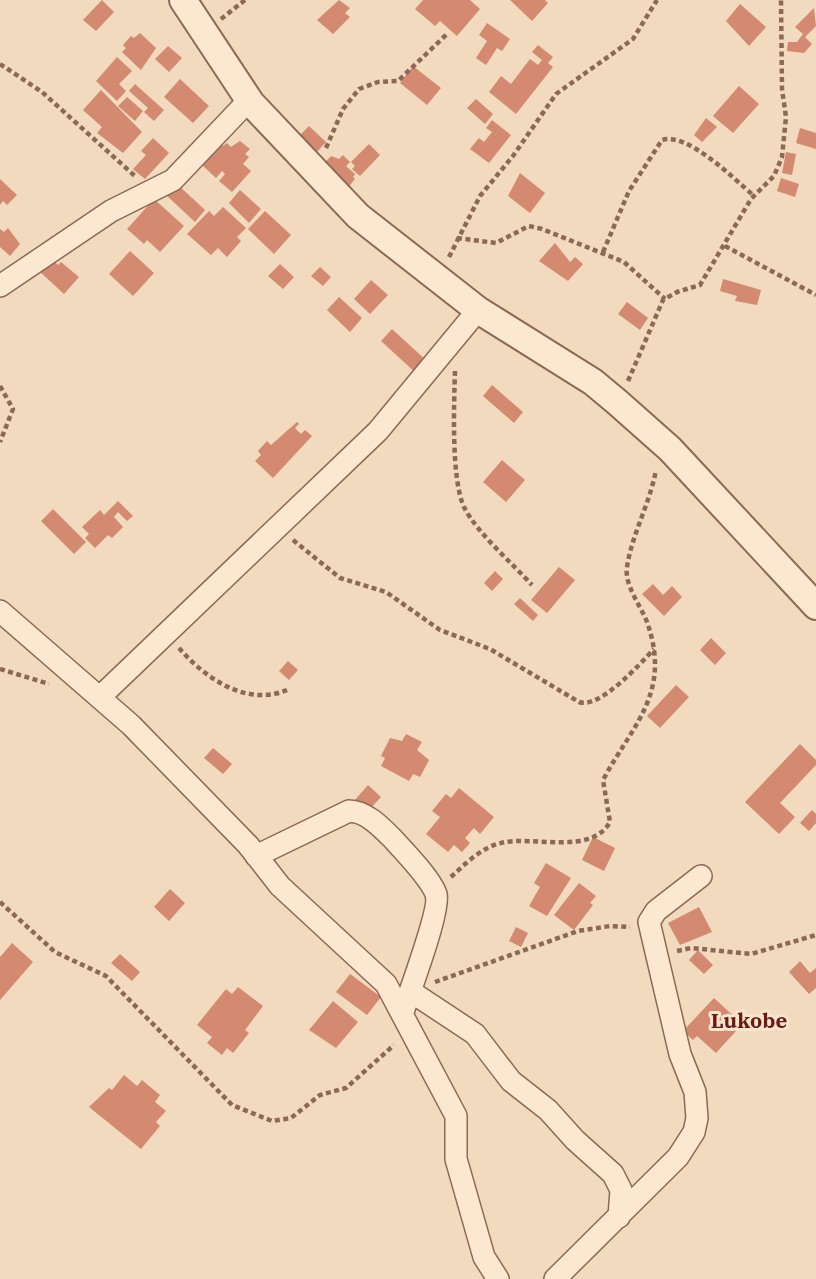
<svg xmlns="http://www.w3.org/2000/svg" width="816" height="1279" font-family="'IBM Plex Serif',serif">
<rect width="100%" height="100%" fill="#f1dabd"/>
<!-- building -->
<path fill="#d38a70" d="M102 0 114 12 96 31 83 20Z
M339 0 350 8 345 13 350 17 333 34 317 20Z
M423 0H470L480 9 457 36 440 21 435 26 415 9Z
M510 0H545L548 3 532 21Z
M740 4 766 27 749 46 726 21Z
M814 8 816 26 805 37 812 44 804 53 787 51 788 42H797L803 34 795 27Z
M487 23 510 39 502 51 497 48 486 65 476 58 487 41 479 35Z
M140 33 156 48 141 70 122 52 126 48 123 45 131 36 134 38Z
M538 45 553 57 548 63 553 67 516 114 489 92 501 76 511 84 530 59 538 65 542 60 532 52Z
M168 46 182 58 169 72 155 59Z
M117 57 132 71 119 84 126 91 117 101 96 81Z
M413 66 441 88 427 105 400 83Z
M180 79 209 106 193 123 164 97Z
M135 84 164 110 154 121 144 112 148 108 129 91Z
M739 86 759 104 733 133 713 116Z
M101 90 142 132 123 153 97 133 102 127 83 110Z
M127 97 143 111 135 121 118 106Z
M476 99 493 114 485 124 467 108Z
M706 118 717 127 702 142 694 135Z
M492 120 511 135 489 163 470 149 479 138 484 142 492 132 486 128Z
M309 126 326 142 317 152 299 136Z
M800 128 816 133V149L796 143Z
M153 138 169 153 145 179 133 169 146 155 141 151Z
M240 141 250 149 245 154 249 157 243 164 251 171 232 192 219 181 225 174 222 171 216 178 201 164 220 143 223 146 227 143 231 147Z
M369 144 380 155 360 176 352 169 355 166 351 162Z
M786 152 796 154 792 175 782 173Z
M343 155 350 162 346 166 355 174 353 177 355 179 345 191 320 168 331 156 339 159Z
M520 173 545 193 530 213 508 196Z
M781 178 799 184 795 197 777 191Z
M0 179 17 195 7 205 3 201 0 205Z
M177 184 205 210 195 222 166 195Z
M240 190 261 209 249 223 229 203Z
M154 199 184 226 160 252 147 240 144 244 127 229Z
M223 207 246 228 237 237 241 241 227 257 218 248 211 255 187 234 209 211 214 216Z
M265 211 291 235 274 254 248 229Z
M8 228 20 244 10 256 0 247V229L4 232Z
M555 243 570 262 575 257 583 264 568 281 539 261Z
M130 251 154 273 133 296 109 274Z
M49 257 58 265 61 262 79 277 64 294 38 270Z
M280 264 294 277 283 289 268 276Z
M320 267 331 277 323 286 311 276Z
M723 279 761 290 757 305 735 301 737 296 720 291Z
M371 280 388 295 370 314 354 299Z
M339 297 362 318 350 332 327 310Z
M627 302 648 318 640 330 618 314Z
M392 329 428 362 417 374 381 341Z
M492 385 523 412 514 423 483 396Z
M297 422 299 424 295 428 301 434 305 430 312 436 273 478 255 461 261 455 258 451 267 441 271 445Z
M502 460 525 480 506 502 483 482Z
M118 501 133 516 127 521 118 512 114 517 123 527 112 538 108 535 95 548 85 538 89 534 82 527 100 510 104 515Z
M53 509 86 542 74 554 41 521Z
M559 567 575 580 547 613 531 600Z
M495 571 503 579 492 591 484 583Z
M653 584 663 595 672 586 682 597 664 616 642 594Z
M520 598 538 615 533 621 514 604Z
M711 638 726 653 715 665 700 650Z
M288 661 298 670 289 680 279 671Z
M676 685 689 697 660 728 647 716Z
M406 734 422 742 417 750 429 760 420 777 413 774 409 781 381 766 385 758 381 756 390 738 402 741Z
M800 744 816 760V765L780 803 795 817 779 834 745 802Z
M213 748 232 764 223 774 204 758Z
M368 785 381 797 367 812 354 801Z
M459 788 494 817 480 834 474 828 465 838 470 843 462 852 454 845 448 852 426 834 440 817 432 811 446 794 451 798Z
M812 810 816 814V823L809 831 800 823Z
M593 837 615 848 604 871 582 860Z
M546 863 571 878 547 916 529 906 540 887 534 883Z
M579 883 596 896 590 903 593 905 574 930 554 915Z
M170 889 185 903 169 921 154 907Z
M699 907 712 932 680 945 668 923Z
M516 927 528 933 521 947 509 941Z
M12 943 33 962 0 1000V957Z
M698 950 713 965 704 974 689 960Z
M120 954 140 972 132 981 111 963Z
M800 961 810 973 816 968V988L809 994 789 972Z
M350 974 381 997 367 1015 336 992Z
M238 987 263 1006 245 1030 249 1033 233 1053 227 1048 222 1055 207 1043 212 1037 197 1025 226 989 232 994Z
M714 998 739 1021 733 1028 736 1031 716 1053 697 1036 693 1040 683 1031Z
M333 1001 358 1022 336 1048 309 1030Z
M124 1075 137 1086 142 1080 160 1095 155 1102 166 1111 156 1122 160 1126 141 1149 89 1107 109 1088 112 1090Z"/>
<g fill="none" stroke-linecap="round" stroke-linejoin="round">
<!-- minor casing -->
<g stroke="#8b6955" stroke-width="24">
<path id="minor" d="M0 286 111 211 173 180 249 100
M0 611 131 725 248 845 280 886 386 984 456 1116V1159L484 1257 498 1279
M101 696 378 431 478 310
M256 856 349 811C366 811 381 827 393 839 404 851 431 879 436 894 441 909 409 993 403 1012
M410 991 475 1034 511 1081 548 1110 575 1140 613 1174 621 1190 619 1217
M555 1279 678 1157 694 1132 697 1118 695 1092 680 1054 649 922 656 911 701 876"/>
</g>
<!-- tertiary casing -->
<g stroke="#8b6955" stroke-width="30">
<path id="tertiary" d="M183 0 251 103 358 216 478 310 593 382 617 402 670 449 816 606"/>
</g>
<!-- path -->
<path stroke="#8b6955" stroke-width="4.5" stroke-dasharray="5 3.5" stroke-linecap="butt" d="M221 19 245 0
M0 64 42 92 136 177
M326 148 343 109 359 89 378 82 398 81 447 34
M457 238 496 243 529 226 542 229 624 262 665 299
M725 246 816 295
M603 252 629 191 662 140C688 132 734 179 753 195
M449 257 480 196 513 156 556 94 633 39 657 0
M455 371C454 404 451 479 464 507 477 533 512 563 532 585
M628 381 663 300 677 292 700 285 751 199 774 176 782 157 786 117 782 89 781 0
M0 386 13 409 0 442
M293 540 340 578 386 592 440 630 490 649 579 702C600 709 640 664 654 649
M179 648C205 678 246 707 287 690
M0 669 49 684
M451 877C465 864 482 847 501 843 533 835 591 856 610 822L603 780C633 724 672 693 647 622 641 606 624 585 627 567 632 534 650 503 656 470
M0 902 55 952 106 976 232 1105 272 1121 291 1118 320 1095 346 1088 394 1045
M677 951 691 948 751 954 816 935
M435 982 578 931 610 926 630 927"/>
<!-- minor -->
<use href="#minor" stroke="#fce8d1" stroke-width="21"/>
<!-- tertiary -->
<use href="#tertiary" stroke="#fce8d1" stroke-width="26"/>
</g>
<g text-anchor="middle" stroke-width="6" stroke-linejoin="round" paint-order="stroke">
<!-- quarter labels -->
<g font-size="21" font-weight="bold" fill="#691b16" stroke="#f8e5cd">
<text x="749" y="1028">Lukobe</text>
</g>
</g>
</svg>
